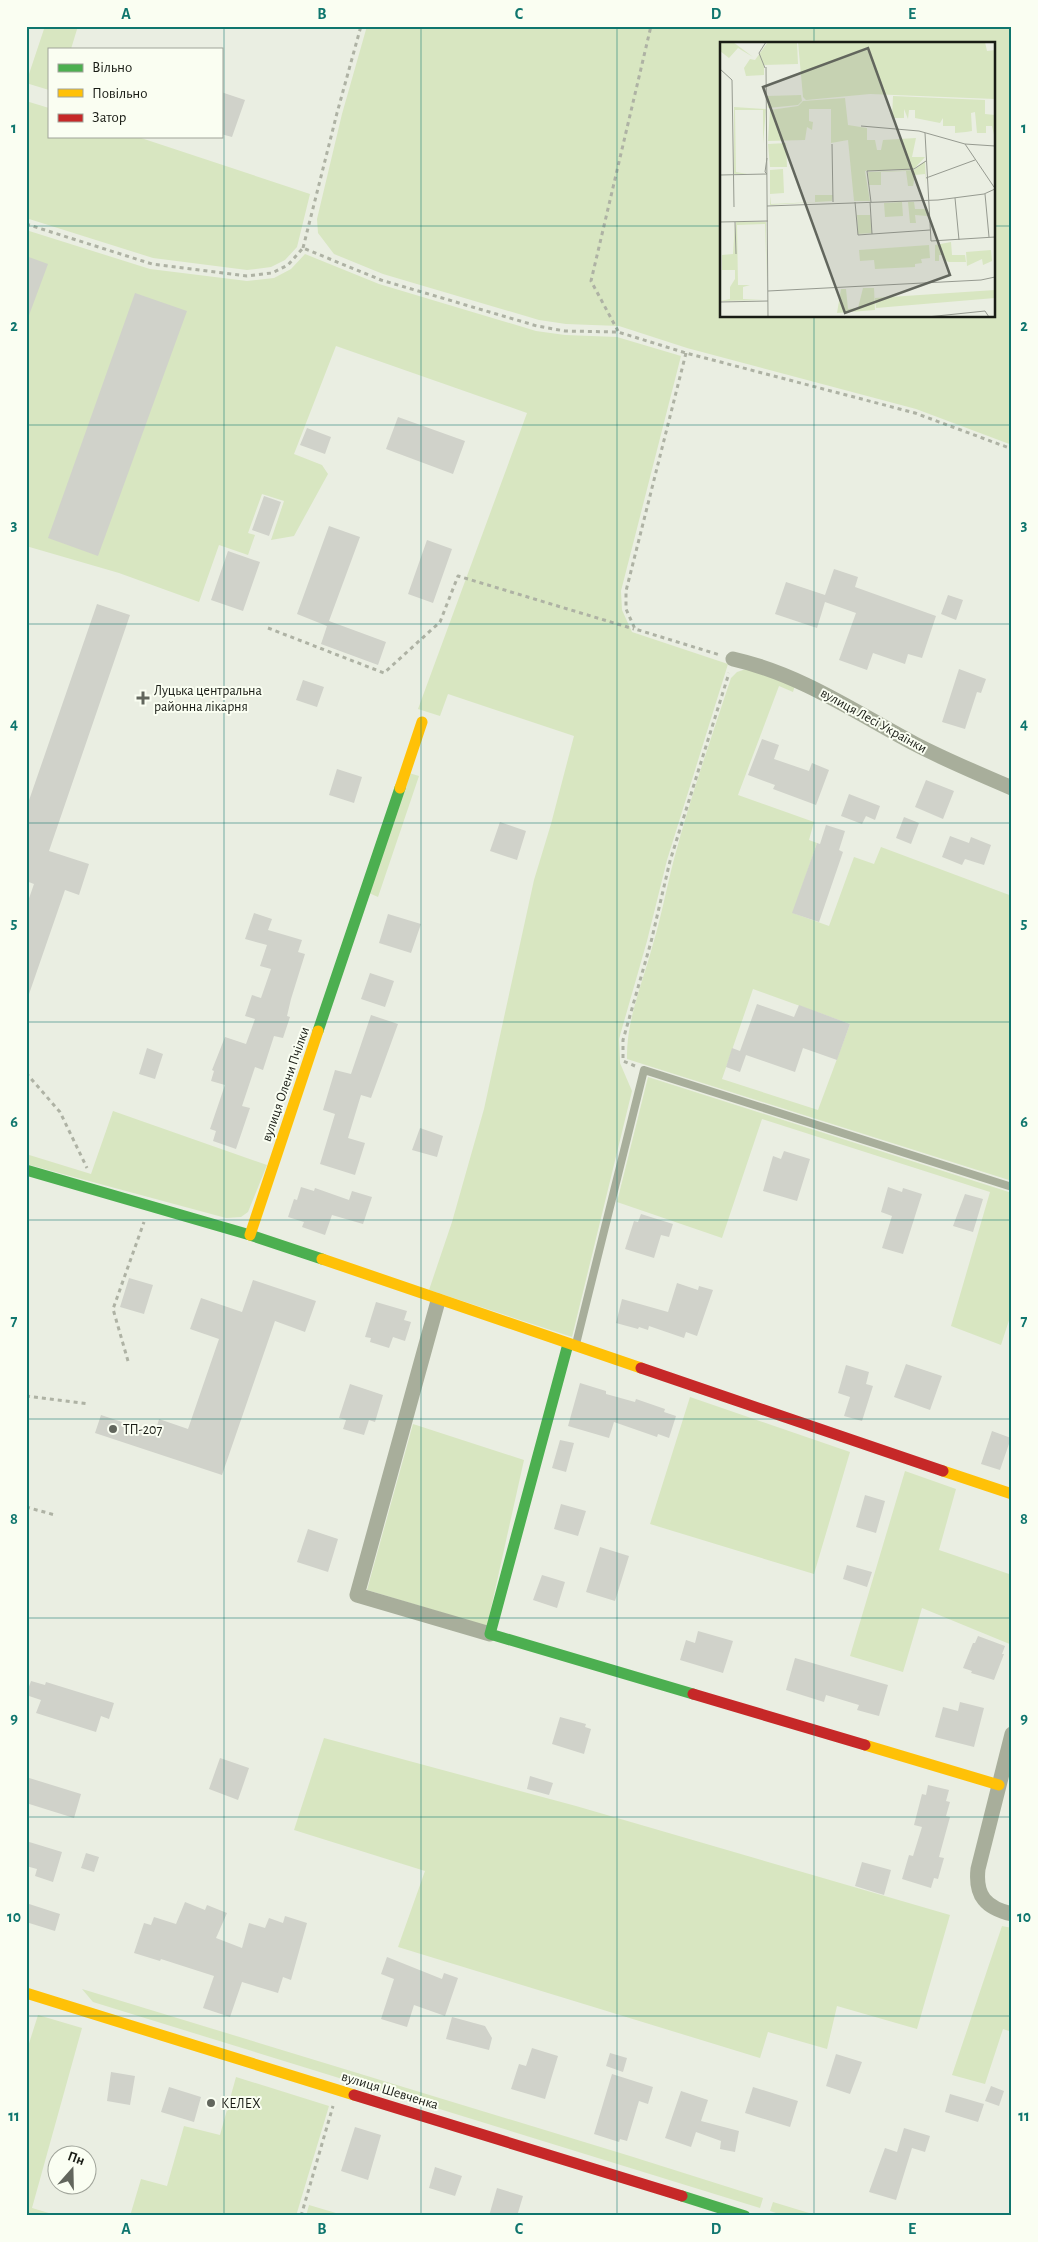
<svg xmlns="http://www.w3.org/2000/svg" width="1038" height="2242" font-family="'Alegreya Sans',sans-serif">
<rect width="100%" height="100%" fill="#eaeee2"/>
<!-- green -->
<path fill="#d8e6c1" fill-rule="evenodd" d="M45 26H78L71 49H49V90L26 83Z
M367 26H1012V445L916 409 687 348 619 326 566 324 539 320 383 274 334 254 318 233 317 219 342 114ZM722 44H994V316H722Z
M26 101 49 108V136H135L310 194 297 247 285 260 271 267 247 270 153 258 26 218Z
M26 230 150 269 247 281 274 278 291 269 305 254 379 284 536 331 565 335 617 337 681 356 621 591 622 610 632 632 728 664 667 860 647 941 619 1039 620 1063 632 1091 572 1337 429 1290 452 1222 484 1109 534 880 551 824 574 736 448 694 440 716 418 709 527 413 336 346 294 454 322 465 328 474 294 536 271 540 284 501 262 494 248 533 255 535 248 555 219 545 199 602 119 573 26 546Z
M749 668 795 685 793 692 779 686 738 795 814 822 809 840 817 843 793 913 829 926 854 857 874 864 881 847 1012 896V1181L627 1059C626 1020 643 982 653 944 661 918 666 890 673 863 689 801 711 739 731 678L737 672ZM753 989 850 1024 818 1110 722 1079Z
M409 773 419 776 378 897 369 893Z
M648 1077 1012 1193V1311L1001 1345 951 1326 990 1192 762 1119 722 1238 617 1202Z
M113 1111 267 1165 248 1212 241 1217 226 1218 26 1164V1154L91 1174Z
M690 1397 850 1452 814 1574 650 1524Z
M413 1424 524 1460 487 1626 367 1590Z
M905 1471 956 1489 939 1550 1012 1575V1645L922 1608 903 1672 850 1656Z
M324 1738 576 1806 950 1915 917 2029 837 2006 827 2049 768 2032 760 2058 398 1947 425 1871 294 1830Z
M1002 1926 1012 1928V2032L1003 2029 985 2084 952 2075Z
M82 1989 630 2156 763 2198 760 2208 93 2002Z
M38 2015 82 2028 32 2208 59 2216H26V2053Z
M236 2077 329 2106 296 2216H130L141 2179 167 2186 184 2126 220 2135Z
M773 2202 819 2216H785L770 2211Z
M309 2205 346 2216H306Z"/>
<!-- building -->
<path fill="#d0d2ca" d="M221 92 245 100 232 137 221 134Z
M26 256 48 264 28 318H26Z
M135 293 187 311 98 556 48 538Z
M398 417 465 441 453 474 386 449Z
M307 428 331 437 325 454 300 445Z
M264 496 281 502 269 536 252 530Z
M329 526 360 537 329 621 386 642 378 665 321 644 327 626 297 614Z
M427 540 452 549 433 603 408 594Z
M228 551 260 562 243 611 211 600Z
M834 569 858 577 855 587 936 616 922 658 908 654 905 664 873 653 867 670 839 660 856 613 825 602 817 628 775 614 786 582 825 595Z
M948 595 963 600 956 620 941 614Z
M97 604 130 615 49 851 89 864 79 895 65 890 28 997H26V907L34 884 26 881V809Z
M959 669 986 679 981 693 977 692 965 729 942 722Z
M303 680 324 687 317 707 296 700Z
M762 739 779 745 774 759 809 771 812 763 829 770 816 805 773 789 775 785 748 775Z
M337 769 362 777 354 803 329 795Z
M926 780 954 791 943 819 915 807Z
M849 794 880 806 875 820 866 816 862 824 841 816Z
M904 817 919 823 911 844 896 838Z
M500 822 526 831 517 860 490 851Z
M826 825 845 831 839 850 843 852 819 922 792 913 817 843 820 844Z
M950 836 969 843 971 837 991 845 984 865 965 859 962 865 942 857Z
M254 913 272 919 268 930 302 940 298 952 305 954 291 999 287 1016 290 1017 283 1038 274 1036 263 1070 255 1067 242 1106 250 1108 236 1149 213 1141 216 1131 210 1129 225 1085 211 1081 214 1071 212 1070 225 1037 246 1044 255 1019 245 1016 252 995 261 998 271 969 260 966 267 945 245 939Z
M388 914 421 924 411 953 379 943Z
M370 973 394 981 385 1007 361 999Z
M757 1004 794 1017 799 1005 850 1024 837 1060 803 1048 795 1072 746 1055 740 1072 726 1067 732 1048 740 1051Z
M371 1015 398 1024 371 1098 361 1095 348 1138 365 1143 355 1175 320 1164 335 1114 323 1110 335 1070 351 1074Z
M147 1048 163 1054 155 1079 139 1074Z
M420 1128 443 1136 437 1157 412 1150Z
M784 1151 810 1159 797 1201 763 1191 773 1156 781 1159Z
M301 1187 314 1191 315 1188 349 1200 352 1191 372 1197 363 1224 332 1215 325 1235 302 1227 304 1222 288 1217 294 1199 297 1200Z
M888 1187 902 1192 903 1188 922 1194 903 1254 882 1248 892 1216 881 1212Z
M965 1194 983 1199 973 1232 953 1226Z
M641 1214 673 1224 669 1237 661 1235 654 1258 625 1249 634 1221 638 1222Z
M129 1278 153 1285 144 1314 120 1307Z
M253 1280 316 1301 305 1332 275 1321 222 1475 95 1433 101 1415 155 1433 159 1419 188 1429 219 1339 190 1329 201 1298 242 1312Z
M677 1283 698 1290 699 1286 713 1290 697 1336 686 1332 684 1338 649 1326 648 1330 639 1327 638 1329 616 1323 622 1299 668 1312Z
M376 1302 407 1311 404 1320 411 1322 405 1341 393 1337 389 1348 370 1342 371 1338 365 1337Z
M906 1364 942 1376 930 1410 894 1397Z
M846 1365 869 1372 866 1384 873 1386 862 1421 844 1416 850 1397 838 1393Z
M580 1383 606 1391V1394L635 1402 636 1399 665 1409 664 1412 676 1416 669 1438 658 1434 657 1437 614 1422 609 1438 568 1426Z
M350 1384 383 1395 375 1422 369 1420 364 1435 343 1429 346 1420 339 1418Z
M992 1431 1011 1438 1000 1470 981 1464Z
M560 1440 574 1443 566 1472 552 1468Z
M865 1495 885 1501 876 1533 856 1527Z
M561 1504 586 1511 578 1536 554 1529Z
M308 1529 338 1539 328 1572 297 1562Z
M600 1547 629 1556 615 1601 586 1592Z
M847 1565 872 1572 867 1587 843 1579Z
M542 1575 565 1582 557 1608 533 1600Z
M698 1631 733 1641 723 1673 680 1660 686 1640 695 1643Z
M978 1636 1005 1646 1002 1654H1004L994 1680 971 1673 972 1671 963 1668 973 1643H975Z
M795 1658 888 1685 879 1716 857 1710 859 1705 826 1695 824 1702 786 1690Z
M31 1681 45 1685 46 1682 114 1703 109 1719 101 1716 96 1732 36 1713 41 1700 26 1695Z
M960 1702 984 1708 974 1747 935 1737 943 1707 958 1711Z
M560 1717 586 1724 585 1727 591 1729 584 1754 552 1744Z
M220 1758 249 1768 238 1800 209 1789Z
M530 1776 553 1783 549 1795 527 1789Z
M26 1777 81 1794 74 1818 26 1803Z
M928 1785 949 1790 946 1801 950 1802 946 1816 950 1817 939 1857 944 1858 938 1879 934 1878 931 1888 902 1879 909 1855 913 1856 922 1827 914 1825 922 1794 926 1795Z
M26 1841 62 1852 53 1882 35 1876 37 1869 26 1866Z
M86 1853 99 1857 94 1872 81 1868Z
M862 1862 891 1870 884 1895 855 1886Z
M185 1902 205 1910 207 1905 227 1913 216 1938 242 1948 249 1923 265 1928 269 1918 283 1923 285 1916 307 1923 291 1980 283 1977 278 1993 242 1982 230 2017 203 2008 214 1976 161 1959 160 1961 134 1953 144 1923 151 1925 154 1917 176 1924Z
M26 1903 60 1914 55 1931 26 1922Z
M387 1957 442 1979 444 1973 458 1978 445 2016 414 2005 407 2027 381 2019 394 1979 381 1974Z
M452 2017 485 2026 492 2038 489 2050 446 2039Z
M532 2048 558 2056 545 2099 511 2089 519 2064 526 2066Z
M610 2053 627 2058 623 2072 606 2066Z
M836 2054 862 2062 850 2094 826 2086Z
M111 2072 135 2076 130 2105 107 2101Z
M612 2074 653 2087 648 2104 639 2101 627 2141 620 2139 619 2142 594 2134Z
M991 2086 1004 2091 999 2106 985 2101Z
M169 2087 201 2097 194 2122 161 2112Z
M753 2087 798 2101 790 2127 745 2113Z
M681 2091 708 2100 701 2121 739 2131 735 2152 720 2149 721 2141 696 2132 691 2147 665 2138Z
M950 2094 984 2104 978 2122 945 2112Z
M355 2127 381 2135 368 2180 341 2171Z
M904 2128 930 2136 925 2152 912 2148 896 2200 869 2192 885 2148 897 2152Z
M435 2167 462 2176 455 2196 429 2188Z
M497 2188 523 2196 517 2216H489Z"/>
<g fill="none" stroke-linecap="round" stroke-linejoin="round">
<!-- path -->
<path stroke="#aeb2a4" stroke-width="3" stroke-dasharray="4 4" stroke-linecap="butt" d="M26 224 152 264 247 276 272 273 288 265 303 248 381 280 537 326 565 331 618 332 686 353 915 413 1012 449
M303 248 337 113 361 26
M618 331 591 281 651 26
M686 353 626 591V609L635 629 720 655
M268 628 384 673 440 622 458 576 634 629
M635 1066 623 1061V1040L651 942 670 861 729 673
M26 1073 60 1112 87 1168
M128 1361 113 1309 144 1222
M26 1396 89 1404
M26 1507 55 1515
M301 2216 333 2106"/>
<!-- lane -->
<path stroke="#a8ae9b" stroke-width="8" d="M576 1344 644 1070 1012 1187"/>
<!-- street -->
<path stroke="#a8ae9b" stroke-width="15" d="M733 659C800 674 855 712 915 744 946 760 979 774 1012 788
M438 1301 357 1595 490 1634
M1012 1734 978 1869C975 1896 986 1908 1012 1914"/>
<!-- fast -->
<path stroke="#4caf50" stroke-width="11" d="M318 1031 400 788
M26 1170 250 1235 322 1259
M568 1344 490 1634 693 1694
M682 2196 745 2216"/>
<!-- slow -->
<path stroke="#ffc107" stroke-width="11" d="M400 788 422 722
M250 1235 318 1031
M322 1259 641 1368
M943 1471 1012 1494
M865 1745 999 1785
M26 1993 354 2095"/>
<!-- jam -->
<path stroke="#c62828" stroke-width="11" d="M641 1368 943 1471
M693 1694 865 1745
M354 2095 682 2196"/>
</g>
<!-- grid -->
<path fill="none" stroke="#0f766e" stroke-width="1" stroke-opacity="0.55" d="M224 26V2216M421 26V2216M617 26V2216M814 26V44M26 226H722M994 226H1012M814 316V2216M26 425H1012M26 624H1012M26 823H1012M26 1022H1012M26 1220H1012M26 1419H1012M26 1618H1012M26 1817H1012M26 2016H1012"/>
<!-- markers -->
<g fill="#62665d" stroke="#fafef2" stroke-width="2">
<path d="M140.5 690.5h5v5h5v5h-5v5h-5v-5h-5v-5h5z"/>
<circle cx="113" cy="1429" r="5"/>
<circle cx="211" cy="2103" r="5"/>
</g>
<g text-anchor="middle" stroke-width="4" stroke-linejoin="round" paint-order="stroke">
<!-- poi labels -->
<g font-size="14" fill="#191c15" stroke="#fafef2" text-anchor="start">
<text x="154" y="695">Луцька центральна<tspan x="154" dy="16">районна лікарня</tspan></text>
<text x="123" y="1434">ТП-207</text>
<text x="221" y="2108">КЕЛЕХ</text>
</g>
<!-- street labels -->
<g font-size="14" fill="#191c15" stroke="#fafef2">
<text transform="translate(874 720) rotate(29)" y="5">вулиця Лесі Українки</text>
<text transform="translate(285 1084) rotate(-71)" y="5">вулиця Олени Пчілки</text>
<text transform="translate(390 2090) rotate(17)" y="5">вулиця Шевченка</text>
</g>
</g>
<!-- overview -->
<g transform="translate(720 42)">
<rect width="275" height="275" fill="#eaeee2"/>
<path d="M0 0H13L33 15 18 6 9 16 0 9ZM48 0H77L78 22 44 23V33L26 34 24 26 30 17 35 18ZM78 0H265L267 9 275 8V57L150 52 86 58 83 55ZM81 53 82 59 78 63 48 66 47 54ZM173 54 265 58V72L275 73V97L272 84H266V91H257L255 70 251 71 252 89 246 90 235 91V84H223V76L220 81 195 76V68H189L188 77 184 67V76H172ZM125 56 128 83 147 86V98H155L157 108H161L163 98 196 96 192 115H205L194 127 145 129 150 159H134L128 98 111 101V67H89V79L93 80 92 88 87 85 85 98 48 99 50 68 78 64 83 59ZM14 65 46 67 43 102V68H15L16 130 27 132H14ZM66 101 67 125H50L48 102ZM205 119 206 143 205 132 195 133 193 144H188L186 129 161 130V143H149L148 130 194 128ZM63 127 64 151 50 152V128ZM95 153H113L112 159 50 163V154L51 162 95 160ZM182 160 183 174 165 175 164 161ZM188 160H194L195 167H206L207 174 195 173 196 181H190ZM137 173H150L152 191 138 192ZM16 180H46L47 243 45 182 17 183 18 243H30L23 245V257L43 258 0 259 10 257V245L15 237V228H2V213L13 212 15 181 16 213ZM231 200 232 213H245L246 220H229L224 218V213H219V219H215V203ZM209 203 210 216 201 217 202 221 195 222V225L155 227 154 218 140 219 139 208ZM271 208 272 219 263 223 262 217 247 224 246 210ZM143 246H154L155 268 117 271 121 247H126L128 267 138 266ZM275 248V256L156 266 155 256Z" fill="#d8e6c1"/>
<path fill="none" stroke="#969a90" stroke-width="1" d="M46 25 48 275M45 26 39 11 46 0M0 27 12 38 14 165M141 84 199 89 245 102 275 104M205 91 211 199 275 195M112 102 113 160M245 102 274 145M47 116 45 130 47 132M0 133 47 132M206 136 255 118M265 152 269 195M235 156 239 198M135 160 138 193 152 192M150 160 152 192 210 188M151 160 147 129 194 127 206 119M47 164 218 158 264 152 275 147M0 180 48 179M15 180 16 212M48 249 261 238 275 235M0 260 48 259M207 275 265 269 269 275"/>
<path fill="#62665d" fill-opacity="0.15" stroke="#62665d" stroke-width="2.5" d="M148 6 230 233 125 271 43 45Z"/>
<rect width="275" height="275" fill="none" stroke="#191c15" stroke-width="2.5"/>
</g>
<!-- border -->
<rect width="1038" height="2242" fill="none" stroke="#fafef2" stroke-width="55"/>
<!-- legend -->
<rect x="48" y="48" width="175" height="90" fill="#fafef2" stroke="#a0a49a"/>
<rect x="58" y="64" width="25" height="8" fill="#4caf50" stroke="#a0a49a"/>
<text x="92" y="72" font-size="15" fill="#191c15">Вільно</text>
<rect x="58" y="89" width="25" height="8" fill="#ffc107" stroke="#a0a49a"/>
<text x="92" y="98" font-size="15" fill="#191c15">Повільно</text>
<rect x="58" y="114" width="25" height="8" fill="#c62828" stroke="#a0a49a"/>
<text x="92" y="122" font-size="15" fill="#191c15">Затор</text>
<!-- north arrow -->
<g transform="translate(72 2170) rotate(20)"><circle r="24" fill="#fafef2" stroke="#a0a49a"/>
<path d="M0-4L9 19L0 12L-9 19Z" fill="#62665d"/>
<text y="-8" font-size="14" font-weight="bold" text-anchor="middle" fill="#191c15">Пн</text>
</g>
<rect x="28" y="28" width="982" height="2186" fill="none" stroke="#0f766e" stroke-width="2"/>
<g font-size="16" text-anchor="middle" font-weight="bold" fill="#0f766e">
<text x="126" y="19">A</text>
<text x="322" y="19">B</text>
<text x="519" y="19">C</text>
<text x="716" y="19">D</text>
<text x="912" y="19">E</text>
<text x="14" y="133">1</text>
<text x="1024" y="133">1</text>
<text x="14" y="331">2</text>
<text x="1024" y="331">2</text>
<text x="14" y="530">3</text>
<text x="1024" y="530">3</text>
<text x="14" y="729">4</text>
<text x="1024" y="729">4</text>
<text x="14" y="928">5</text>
<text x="1024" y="928">5</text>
<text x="14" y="1127">6</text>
<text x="1024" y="1127">6</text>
<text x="14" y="1326">7</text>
<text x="1024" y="1326">7</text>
<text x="14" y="1524">8</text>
<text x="1024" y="1524">8</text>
<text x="14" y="1723">9</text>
<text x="1024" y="1723">9</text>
<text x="14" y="1922">10</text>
<text x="1024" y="1922">10</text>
<text x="14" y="2121">11</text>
<text x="1024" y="2121">11</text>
<text x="126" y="2234">A</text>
<text x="322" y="2234">B</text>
<text x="519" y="2234">C</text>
<text x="716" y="2234">D</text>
<text x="912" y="2234">E</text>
</g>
</svg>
